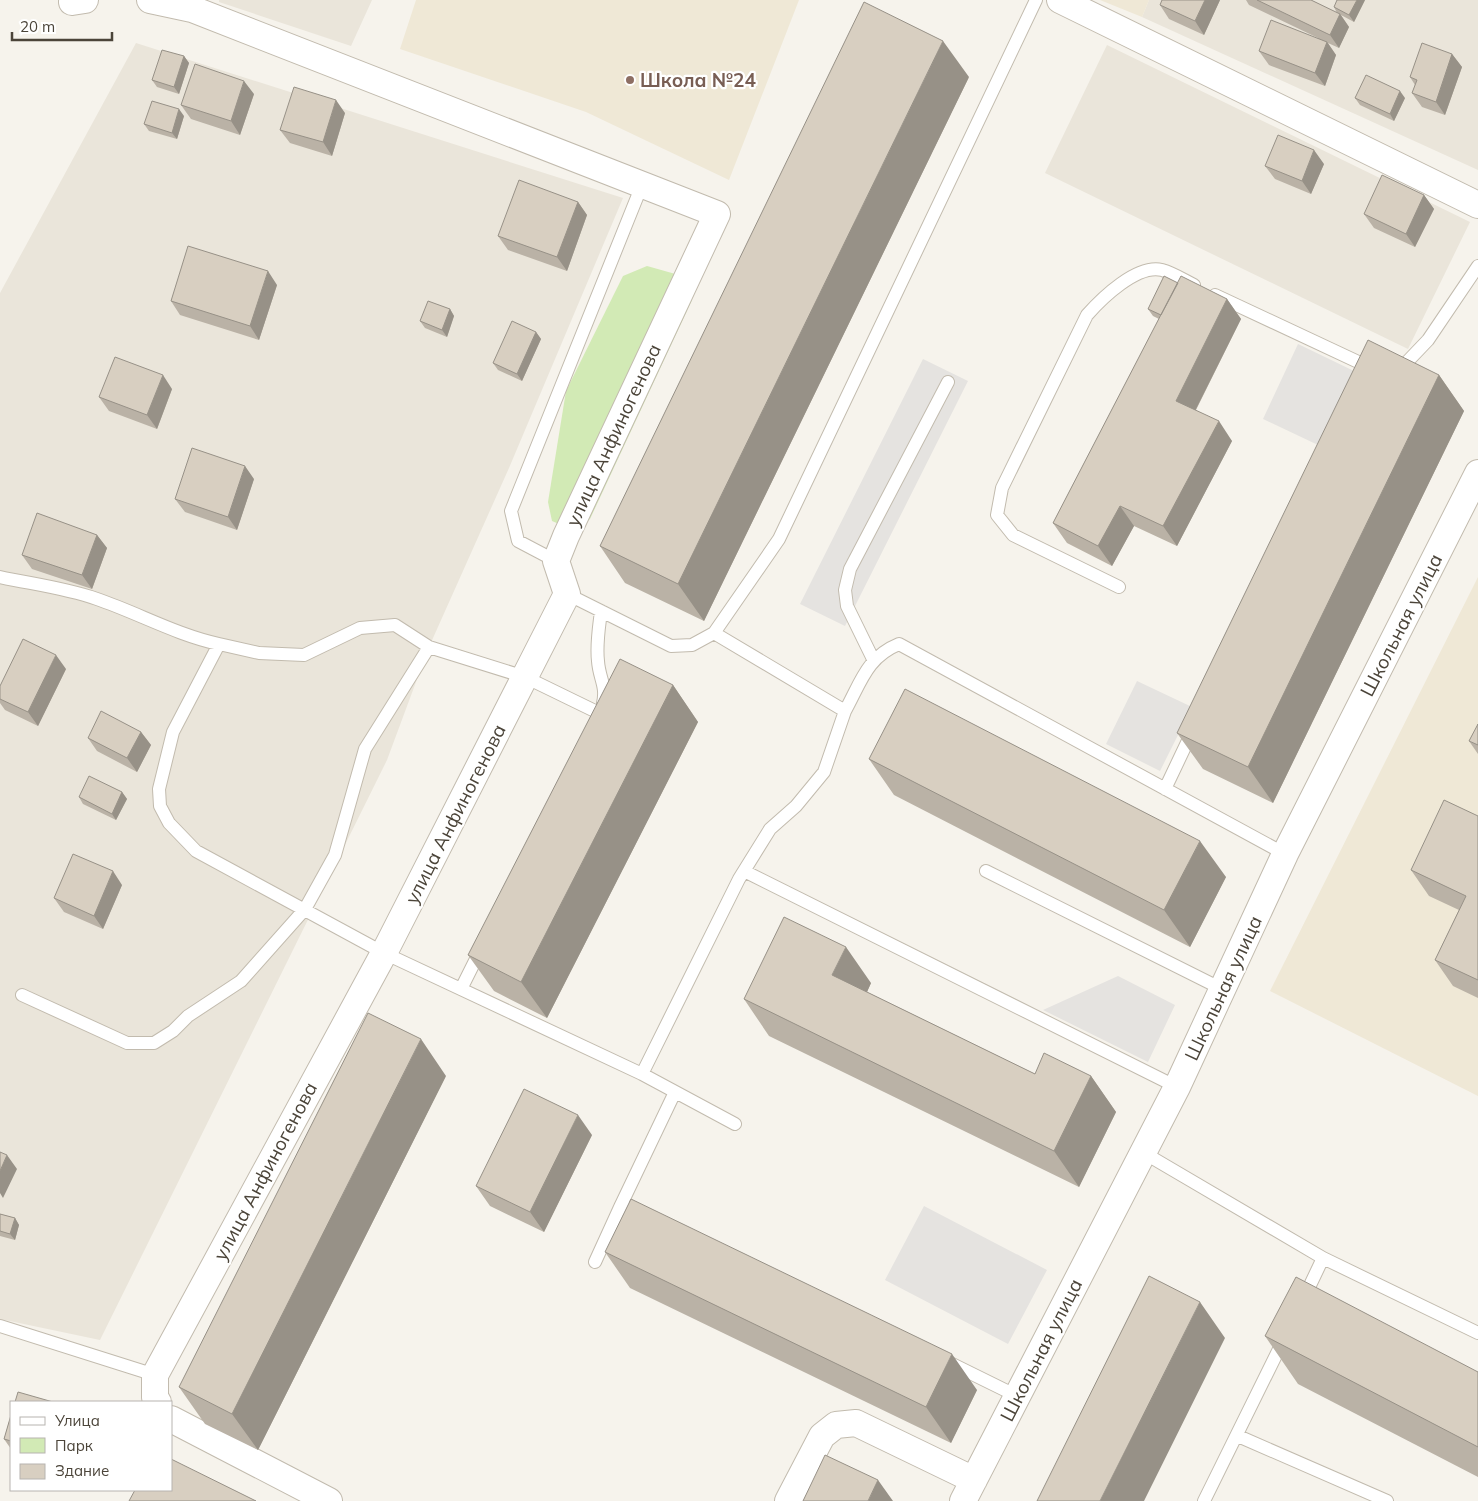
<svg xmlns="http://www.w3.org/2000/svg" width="1478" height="1501" font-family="Mulish,sans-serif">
<rect width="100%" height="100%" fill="#f6f3ec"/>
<!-- residential -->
<path fill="#eae5da" d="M219 0H372L351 46 219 2Z
M1149 0H1478V170L1142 17Z
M136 43 623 198 509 468 429 647 387 760 100 1340 0 1319V293Z
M1107 45 1470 222 1408 349 1045 173Z"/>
<!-- education -->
<path fill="#efe8d6" d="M416 0H799L729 180 586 112 400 49Z
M1100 0H1149L1142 17Z
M1478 577V1096L1270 991Z"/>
<!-- green -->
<path fill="#d2eab5" d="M647 266 679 275 692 300 590 519 575 531 552 521 548 502 566 391 623 276Z"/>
<!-- parking -->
<path fill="#e5e3e0" d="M1298 344 1354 371 1318 445 1263 419Z
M923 359 968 381 845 626 800 604Z
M1137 681 1192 707 1160 771 1106 744Z
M1118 976 1175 1005 1148 1062 1043 1010Z
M924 1206 1047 1270 1008 1344 885 1280Z"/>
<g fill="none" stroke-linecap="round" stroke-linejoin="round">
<!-- lane casing -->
<g stroke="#c2bbae" stroke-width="14">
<path id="lane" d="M1036 0 779 539 714 633 845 711C861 682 867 657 899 644L1285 854
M1215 295 1371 368
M1395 365 1406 363 1428 340 1478 266
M556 561 518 541 511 511 642 185
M0 577C32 584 66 588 97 599 138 613 177 635 219 644L173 732 159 789 160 806 169 823 196 851 384 953 642 1074 739 879 770 829 796 806 824 772 845 711
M1119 587 1013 535 997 515 1002 488 1087 315C1102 298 1137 264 1162 270 1173 273 1184 280 1194 285
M567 594 671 646 692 645 714 633
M601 611C599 628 596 644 598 661 599 678 607 686 603 703
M219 644 259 653 304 655 360 628 395 625 429 647 525 677 601 714
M873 659 847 606 845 590 850 569 948 382
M1165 789 1193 730
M744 871 1177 1087
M986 871 1222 989
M461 989 481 949
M22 995 127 1043H154L173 1031 188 1016 241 981 305 909 335 855 365 749 429 647
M642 1074 735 1124
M1144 1153 1323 1258 1303 1300
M641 1215 621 1205 675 1092
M1323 1258 1478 1333
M595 1262 621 1205
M0 1326 155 1375
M948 1362 1017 1396
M1238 1436 1387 1501
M1204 1501 1284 1339"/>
</g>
<!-- street casing -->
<g stroke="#c2bbae" stroke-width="28">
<path id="street" d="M150 0 192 9 717 214 566 536 556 561 567 594 384 953 155 1375V1398L158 1402
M1060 0 1478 205
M72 2 85 0
M171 1419 329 1501
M788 1501 822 1436 836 1425 856 1423 974 1480
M963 1501 1177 1087 1285 854 1478 473"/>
</g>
<!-- lane -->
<use href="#lane" stroke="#fff" stroke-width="12"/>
<!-- street -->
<use href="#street" stroke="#fff" stroke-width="26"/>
</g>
<!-- wall -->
<path fill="#bab2a6" d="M1220 0 1204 35 1169 19 1160 5Z
M1246 0H1311L1337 13 1334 7 1365 0 1354 22 1341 15 1349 27 1339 48 1328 43 1336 55 1325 86 1269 65 1259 51 1318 38 1249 5Z
M1452 54 1462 67 1445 115 1422 107 1412 93 1415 85 1410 77Z
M184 56 189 63 179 94 157 87 152 80Z
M969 77 704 621 625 583 600 546Z
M254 94 240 135 191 119 181 105Z
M1355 98H1405L1394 121 1360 105Z
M345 113 332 156 290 143 280 130Z
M184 116 177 139 149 131 144 124Z
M1324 164 1311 194 1275 179 1265 166Z
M1424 195 1434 209 1415 247 1374 228 1364 214Z
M578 202 587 215 567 271 508 250 498 236Z
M1178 283 1227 299 1241 319 1196 410 1232 441 1177 546 1134 526 1112 566 1067 543 1053 523 1159 319 1153 316 1148 309Z
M277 285 259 340 180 315 171 301Z
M450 309 454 316 447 337 425 328 420 321Z
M536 332 541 339 522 381 498 370 493 363Z
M1439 375 1464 411 1273 803 1203 769 1177 733Z
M172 389 157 429 109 411 99 397Z
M254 479 237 530 185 512 175 499Z
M97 535 107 548 92 589 32 569 22 555Z
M66 669 38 726 5 710 0 703V686Z
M673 685 698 722 547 1018 494 991 468 955Z
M1478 724V754L1469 741Z
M141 732 151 745 137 772 97 751 88 738Z
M869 759 1226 877 1190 947 894 795Z
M122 792 127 799 116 820 83 804 79 797Z
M1478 816V998L1453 986 1435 960 1459 910 1429 896 1411 870Z
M122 885 103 929 64 912 54 898Z
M871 983 867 992 1035 1074 1091 1076 1116 1112 1079 1187 769 1036 744 999Z
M446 1076 258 1450 205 1424 179 1387Z
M592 1135 544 1232 490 1206 476 1186Z
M0 1214 15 1218 19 1225 15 1240 0 1236Z
M605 1252 977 1390 951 1443 630 1288Z
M1265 1336 1478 1372V1477L1298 1384Z
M11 1415V1449L4 1439Z"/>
<!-- shaded-wall -->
<path fill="#979187" d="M1205 0H1220L1204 35 1195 21Z
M1357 0H1365L1354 22 1349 15Z
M1340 14 1349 27 1339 48 1330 35Z
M943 41 969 77 704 621 678 584Z
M1327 42 1336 55 1325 86 1315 73Z
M1452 54 1462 67 1445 115 1436 102Z
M184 56 189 63 179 94 174 87Z
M244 81 254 94 240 135 231 121Z
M1400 91 1405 98 1394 121 1390 114Z
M336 100 345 113 332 156 323 142Z
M179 109 184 116 177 139 172 133Z
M1314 150 1324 164 1311 194 1302 181Z
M1424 195 1434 209 1415 247 1406 234Z
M578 202 587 215 567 271 557 257Z
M268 271 277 285 259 340 250 326Z
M1227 299 1241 319 1190 421 1176 401Z
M450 309 454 316 447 337 442 330Z
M536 332 541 339 522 381 517 374Z
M163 375 172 389 157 429 147 415Z
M1439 375 1464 411 1273 803 1248 767Z
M1219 421 1232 441 1177 546 1163 526Z
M245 466 254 479 237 530 228 517Z
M1120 506 1134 526 1112 566 1098 546Z
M97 535 107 548 92 589 82 575Z
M56 655 66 669 38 726 28 712Z
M673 685 698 722 547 1018 521 982Z
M141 732 151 745 137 772 127 758Z
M122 792 127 799 116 820 112 814Z
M1200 841 1226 877 1190 947 1164 910Z
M113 871 122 885 103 929 94 916Z
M846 947 871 983 858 1012 832 975Z
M421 1039 446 1076 258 1450 232 1414Z
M1091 1076 1116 1112 1079 1187 1054 1151Z
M578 1115 592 1135 544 1232 530 1212Z
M7 1155 17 1169 3 1198 0 1193V1171Z
M15 1218 19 1225 15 1240 10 1234Z
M1200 1302 1225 1338 1144 1501H1100Z
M952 1354 977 1390 951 1443 926 1407Z
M878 1480 893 1501H868Z"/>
<!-- building -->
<path fill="#d8cfc1" stroke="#979187" d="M1162 0H1205L1195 21 1160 5Z
M1257 0H1311L1340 14 1330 35Z
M1337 0H1357L1349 15 1334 7Z
M864 2 943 41 678 584 600 546Z
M1271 20 1327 42 1315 73 1259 51Z
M1422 43 1452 54 1436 102 1412 93 1417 80 1410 77Z
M162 50 184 56 174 87 152 80Z
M195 64 244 81 231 121 181 105Z
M1366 75 1400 91 1390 114 1355 98Z
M294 87 336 100 323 142 280 130Z
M152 101 179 109 172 133 144 124Z
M1278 135 1314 150 1302 181 1265 166Z
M1382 175 1424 195 1406 234 1364 214Z
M519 180 578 202 557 257 498 236Z
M188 246 268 271 250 326 171 301Z
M1164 276 1178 283 1161 315 1148 309Z
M1181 276 1227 299 1176 401 1219 421 1163 526 1120 506 1098 546 1053 523Z
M428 301 450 309 442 330 420 321Z
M512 321 536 332 517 374 493 363Z
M1368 340 1439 375 1248 767 1177 733Z
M115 357 163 375 147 415 99 397Z
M192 448 245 466 228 517 175 499Z
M37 513 97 535 82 575 22 555Z
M23 639 56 655 28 712 0 699V686Z
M620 659 673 685 521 982 468 955Z
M905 689 1200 841 1164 910 869 759Z
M101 711 141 732 127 758 88 738Z
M1478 724V745L1469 741Z
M89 776 122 792 112 814 79 797Z
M1444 800 1478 816V980L1435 960 1466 896 1411 870Z
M73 854 113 871 94 916 54 898Z
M784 917 846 947 832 975 1035 1074 1044 1053 1091 1076 1054 1151 744 999Z
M368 1013 421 1039 232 1414 179 1387Z
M524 1089 578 1115 530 1212 476 1186Z
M0 1152 7 1155 0 1171Z
M631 1199 952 1354 926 1407 605 1252Z
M0 1214 15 1218 10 1234 0 1231Z
M1149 1276 1200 1302 1100 1501H1037Z
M1296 1277 1478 1372V1447L1265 1336Z
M18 1392 53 1402H15Z
M11 1415V1441L4 1439Z
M825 1455 878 1480 868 1501H803Z
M171 1459 256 1501H129L135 1490H171Z"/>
<!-- markers -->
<circle fill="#8d6e63" stroke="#fff" stroke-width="2" cx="630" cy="80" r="5"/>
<g text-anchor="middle" stroke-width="4.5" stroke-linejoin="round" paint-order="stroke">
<!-- education labels -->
<g font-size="19" font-weight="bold" fill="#785e54" stroke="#fff" text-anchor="start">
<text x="640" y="87">Школа №24</text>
</g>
<!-- street labels -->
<g font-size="19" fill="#4b4439" stroke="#fff">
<text transform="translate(613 435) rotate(-65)" y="7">улица Анфиногенова</text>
<text transform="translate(1401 625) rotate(-63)" y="7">Школьная улица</text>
<text transform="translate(455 814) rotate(-63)" y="7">улица Анфиногенова</text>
<text transform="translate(1223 988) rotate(-65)" y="7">Школьная улица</text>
<text transform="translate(265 1171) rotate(-62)" y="7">улица Анфиногенова</text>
<text transform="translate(1041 1350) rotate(-63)" y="7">Школьная улица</text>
</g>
</g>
<!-- legend -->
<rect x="10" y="1401" width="162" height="90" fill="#ffffff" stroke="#b7b4b0"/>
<rect x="20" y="1417" width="25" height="8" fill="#ffffff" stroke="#b7b4b0"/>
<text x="55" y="1426" font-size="15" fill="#4b4439">Улица</text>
<rect x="20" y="1438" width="25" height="15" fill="#d2eab5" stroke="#b7b4b0"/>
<text x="55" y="1451" font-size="15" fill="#4b4439">Парк</text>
<rect x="20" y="1464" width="25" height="15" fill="#d8cfc1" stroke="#b7b4b0"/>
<text x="55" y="1476" font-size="15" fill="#4b4439">Здание</text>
<!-- scale -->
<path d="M12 32v8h100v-8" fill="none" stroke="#4b4439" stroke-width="2.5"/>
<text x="20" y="32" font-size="15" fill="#4b4439" stroke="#ffffff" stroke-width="4" paint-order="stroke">20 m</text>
</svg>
